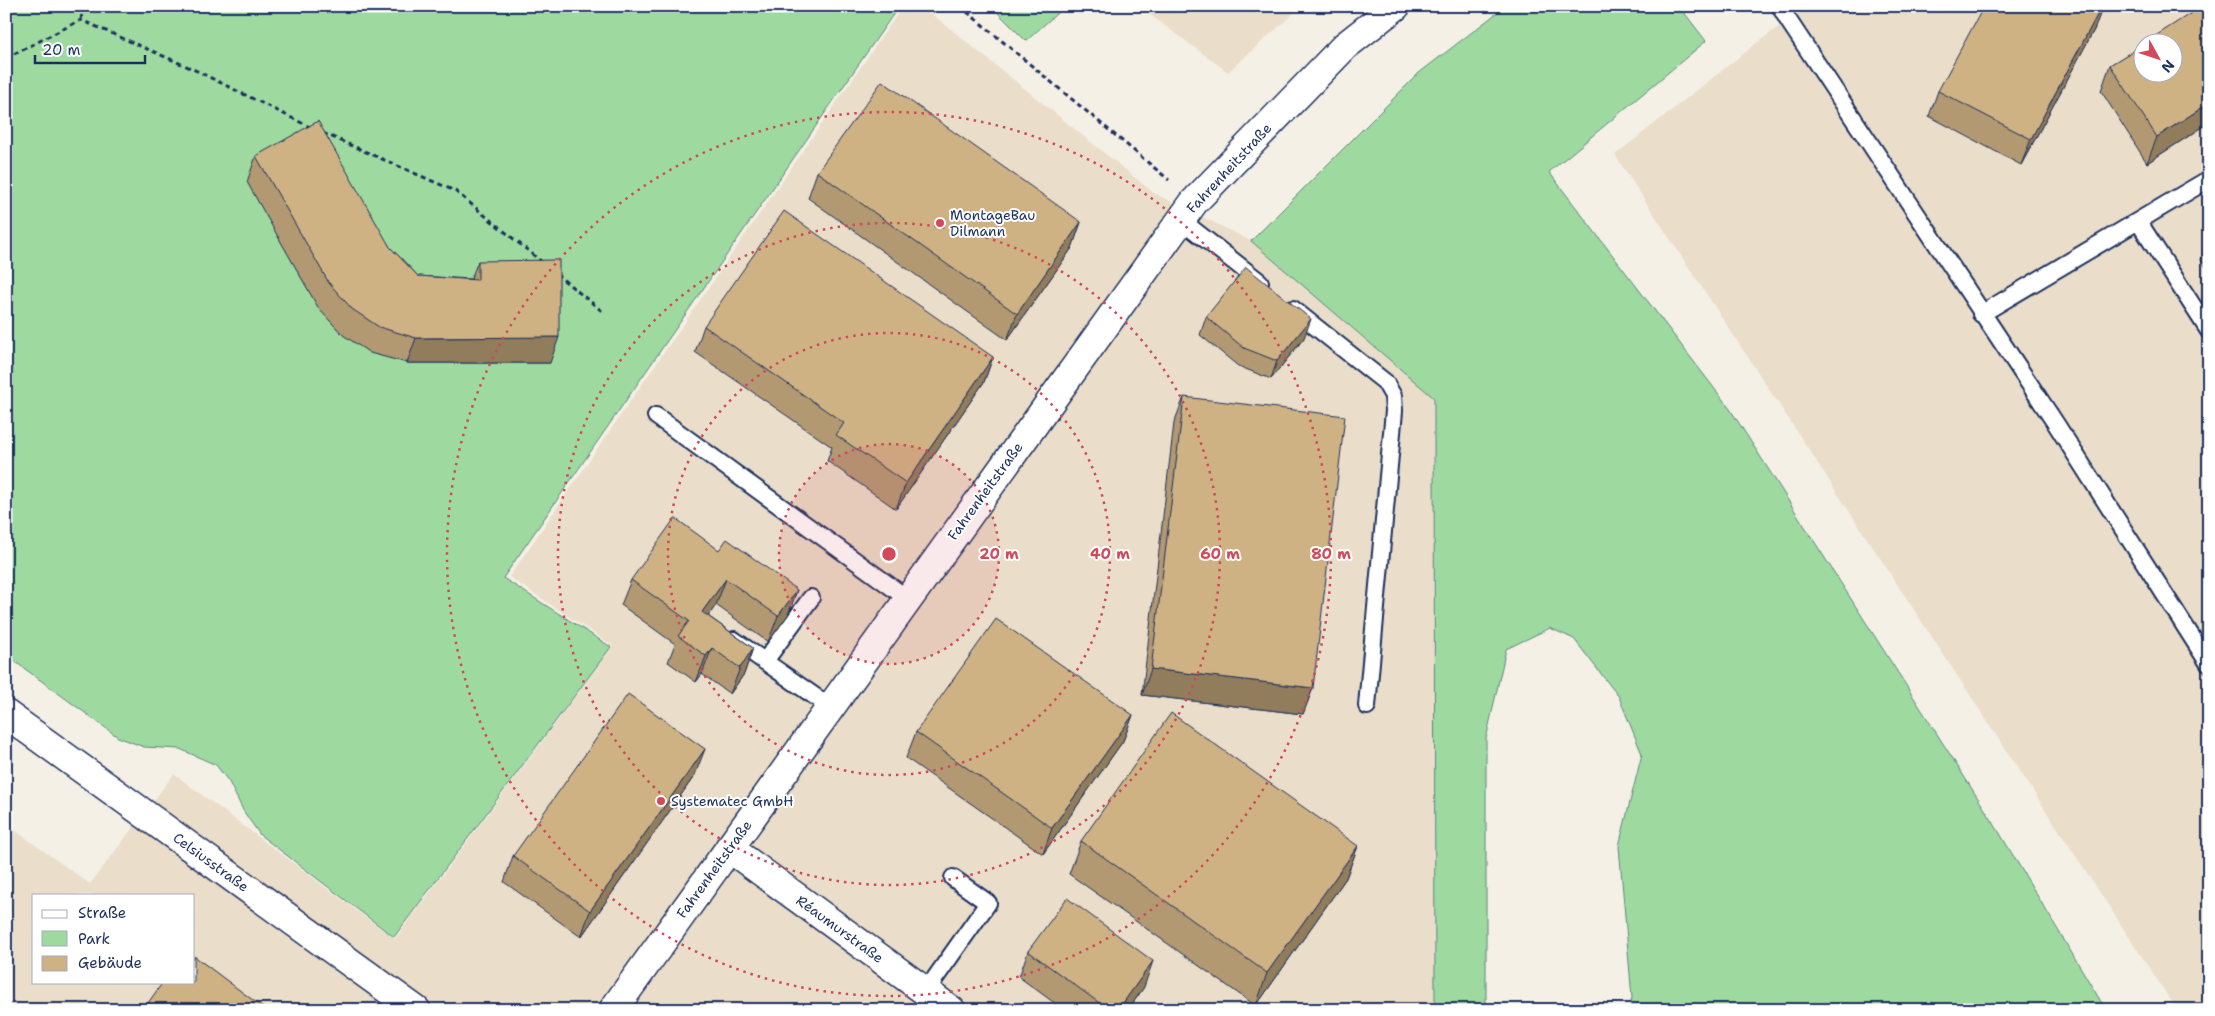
<svg xmlns="http://www.w3.org/2000/svg" width="2215" height="1016" font-family="'Shantell Sans',sans-serif">
<rect width="100%" height="100%" fill="#f5f0e6"/>
<filter id="ink" filterUnits="userSpaceOnUse"><feTurbulence type="fractalNoise" baseFrequency=".02" numOctaves="2"/><feDisplacementMap in="SourceGraphic" scale="10" xChannelSelector="R" yChannelSelector="G"/><feConvolveMatrix kernelMatrix="1 2 1 2 8 2 1 2 1" color-interpolation-filters="sRGB"/></filter>
<g filter="url(#ink)">
<!-- built -->
<path fill="#eaddc9" fill-rule="evenodd" d="M903 6H922L1154 193 1251 241 1434 398 1435 1010H6V824L90 884 174 774 395 939 613 646 509 577ZM34 895H194V982H34Z
M1138 6H1302L1228 72Z
M1807 6H2209V1010H2177L1615 155 1758 42ZM2142 42H2172V72H2142Z"/>
<!-- green -->
<path fill="#9edaa0" stroke="#5c847f" d="M6 6H899L503 578 611 647 394 937 260 835 244 812 229 782 216 765 180 749 144 747 118 737 6 655Z
M991 6H1065L1026 41Z
M1506 6H1679L1706 41 1549 172 1730 409 1993 822 2106 1010H1629L1632 998 1619 846 1642 754 1619 697 1574 639 1550 628 1506 649 1486 739V1010H1435L1434 398 1251 241 1419 73Z"/>
<g fill="none" stroke-linecap="round" stroke-linejoin="round">
<!-- lane casing -->
<g stroke="#1b2f5e" stroke-width="20">
<path id="lane" d="M1780 6 1788 20 2056 424 2209 664
M1181 220 1260 282
M2138 221 2209 331
M1293 309 1385 382 1393 396 1394 411 1367 706
M1981 314 2209 179
M656 416 908 599
M734 640 830 707
M765 661 811 598
M926 991 988 903 953 878"/>
</g>
<!-- street casing -->
<g stroke="#1b2f5e" stroke-width="31">
<path id="street" d="M6 714 416 1010
M729 848 951 1010
M613 1010 1194 202 1345 46 1396 6"/>
</g>
<!-- path -->
<path stroke="#1b2f5e" stroke-width="3" stroke-dasharray="5 4" stroke-linecap="butt" d="M960 6 1169 180
M81 20 83 6
M6 58 81 20 193 69 310 127
M323 133 455 191 542 262
M556 274 602 311"/>
<!-- lane -->
<use href="#lane" stroke="#fff" stroke-width="16"/>
<!-- street -->
<use href="#street" stroke="#fff" stroke-width="28"/>
</g>
<!-- wall -->
<path fill="#b29972" stroke="#1b2f5e" d="M2209 6V123L2147 163 2101 91 2110 65Z
M2095 28 2021 165 1929 116 1938 91Z
M256 156 390 247 418 276 471 279 478 261 550 363H407L370 353 343 335 319 309 247 182Z
M817 172 1081 222 1072 248 1007 340 808 198Z
M2209 238V272L2201 260Z
M1206 317 1304 338 1271 379 1238 366 1200 335Z
M704 326 993 357 984 382 896 509 827 461 832 447 695 352Z
M1184 397 1313 688 1303 714 1142 695 1174 423Z
M719 550 797 590 788 615 768 642 716 605 708 616 753 648 744 674 730 694 702 674 696 682 668 662 675 644 621 605 631 580Z
M1133 715 1123 741 1043 854 906 758 916 732Z
M695 775 581 937 504 882 513 856Z
M1081 841 1358 846 1346 878 1256 1006 1069 874Z
M1028 951 1144 987 1128 1010H1064L1019 977Z"/>
<!-- shaded-wall -->
<path fill="#917d5c" stroke="#1b2f5e" d="M2102 6H2103L2095 28 2021 165 2031 139Z
M2209 103V123L2147 163 2157 137Z
M1081 222 1072 248 1007 340 1017 314Z
M1311 319 1304 338 1271 379 1277 361Z
M559 337 550 363H407L416 338Z
M993 357 984 382 896 509 906 483Z
M726 579 716 605 693 638 702 612Z
M797 590 788 615 768 642 778 616Z
M712 648 702 674 696 682 706 656Z
M753 648 744 674 730 694 740 668Z
M1151 669 1313 688 1303 714 1142 695Z
M1133 715 1123 741 1043 854 1052 828Z
M705 749 695 775 581 937 590 911Z
M1358 846 1346 878 1256 1006 1267 973Z
M1153 961 1144 987 1128 1010H1118Z"/>
<!-- building -->
<path fill="#cfb284" stroke="#1b2f5e" d="M1984 6H2102L2031 139 1938 91Z
M2202 6H2209V103L2157 137 2110 65 2142 45V72H2172V42H2146Z
M882 81 1081 222 1017 314 817 172Z
M318 121 390 247 418 276 478 280V261L559 260V337L416 338 379 327 352 309 329 283 256 156Z
M784 211 993 357 906 483 836 435 844 423 704 326Z
M1246 267 1311 319 1277 361 1244 348 1206 317Z
M1184 397 1345 416 1313 688 1151 669Z
M675 518 719 550 727 539 797 590 778 616 726 579 702 612 753 648 740 668 712 648 706 656 678 636 689 621 631 580Z
M996 619 1133 715 1052 828 916 732Z
M628 694 705 749 590 911 513 856Z
M1171 713 1358 846 1267 973 1081 841Z
M1067 898 1153 961 1118 1010H1109L1028 951Z
M194 956 266 1010H143L163 982H194Z"/>
</g>
<!-- distance rings -->
<circle cx="889" cy="554" r="110" fill="#d1495b" fill-opacity=".12"/>
<g fill="none" stroke="#d1495b" stroke-width="2.5" stroke-dasharray="2.5 5">
<circle cx="889" cy="554" r="110"/>
<circle cx="889" cy="554" r="221"/>
<circle cx="889" cy="554" r="331"/>
<circle cx="889" cy="554" r="442"/>
</g>
<!-- markers -->
<g fill="#d1495b" stroke="#fff" stroke-width="2">
<circle cx="940" cy="223" r="5"/>
<circle cx="661" cy="801" r="5"/>
</g>
<g text-anchor="middle" stroke-width="4" stroke-linejoin="round" paint-order="stroke">
<!-- street labels -->
<g font-size="14" fill="#1b2f5e" stroke="#fff">
<text transform="translate(1229 168) rotate(-47)" y="5">Fahrenheitstraße</text>
<text transform="translate(985 491) rotate(-54)" y="5">Fahrenheitstraße</text>
<text transform="translate(211 862) rotate(36)" y="5">Celsiusstraße</text>
<text transform="translate(714 869) rotate(-54)" y="5">Fahrenheitstraße</text>
<text transform="translate(840 929) rotate(36)" y="5">Réaumurstraße</text>
</g>
<!-- poi labels -->
<g font-size="14" fill="#1b2f5e" stroke="#fff" text-anchor="start">
<text x="950" y="220">MontageBau<tspan x="950" dy="16">Dilmann</tspan></text>
<text x="671" y="806">Systematec GmbH</text>
</g>
</g>
<circle cx="889" cy="554" r="8" fill="#d1495b" stroke="#fff" stroke-width="2.5"/>
<g font-size="15" text-anchor="middle" font-weight="bold" fill="#d1495b" stroke="#fff" stroke-width="4" stroke-linejoin="round" paint-order="stroke">
<text x="999" y="559">20 m</text>
<text x="1110" y="559">40 m</text>
<text x="1220" y="559">60 m</text>
<text x="1331" y="559">80 m</text>
</g>
<!-- margin -->
<rect width="2215" height="1016" fill="none" stroke="#fff" stroke-width="25"/>
<rect x="12" y="12" width="2190" height="991" fill="none" stroke="#1b2f5e" stroke-width="2" filter="url(#ink)"/>
<!-- legend -->
<rect x="32" y="894" width="162" height="90" fill="#ffffff" stroke="#a4acbf"/>
<rect x="42" y="910" width="25" height="8" fill="#ffffff" stroke="#a4acbf"/>
<text x="78" y="918" font-size="15" fill="#1b2f5e">Straße</text>
<rect x="42" y="931" width="25" height="15" fill="#9edaa0" stroke="#a4acbf"/>
<text x="78" y="944" font-size="15" fill="#1b2f5e">Park</text>
<rect x="42" y="956" width="25" height="15" fill="#cfb284" stroke="#a4acbf"/>
<text x="78" y="968" font-size="15" fill="#1b2f5e">Gebäude</text>
<!-- north arrow -->
<g transform="translate(2158 58) rotate(130)"><circle r="24" fill="#ffffff" stroke="#a4acbf"/>
<path d="M0-4L9 19L0 12L-9 19Z" fill="#d1495b"/>
<text y="-8" font-size="14" font-weight="bold" text-anchor="middle" fill="#1b2f5e">N</text>
</g>
<!-- scale -->
<path d="M35 55v8h110v-8" fill="none" stroke="#1b2f5e" stroke-width="2.5"/>
<text x="42" y="55" font-size="15" fill="#1b2f5e" stroke="#ffffff" stroke-width="4" paint-order="stroke">20 m</text>
</svg>
